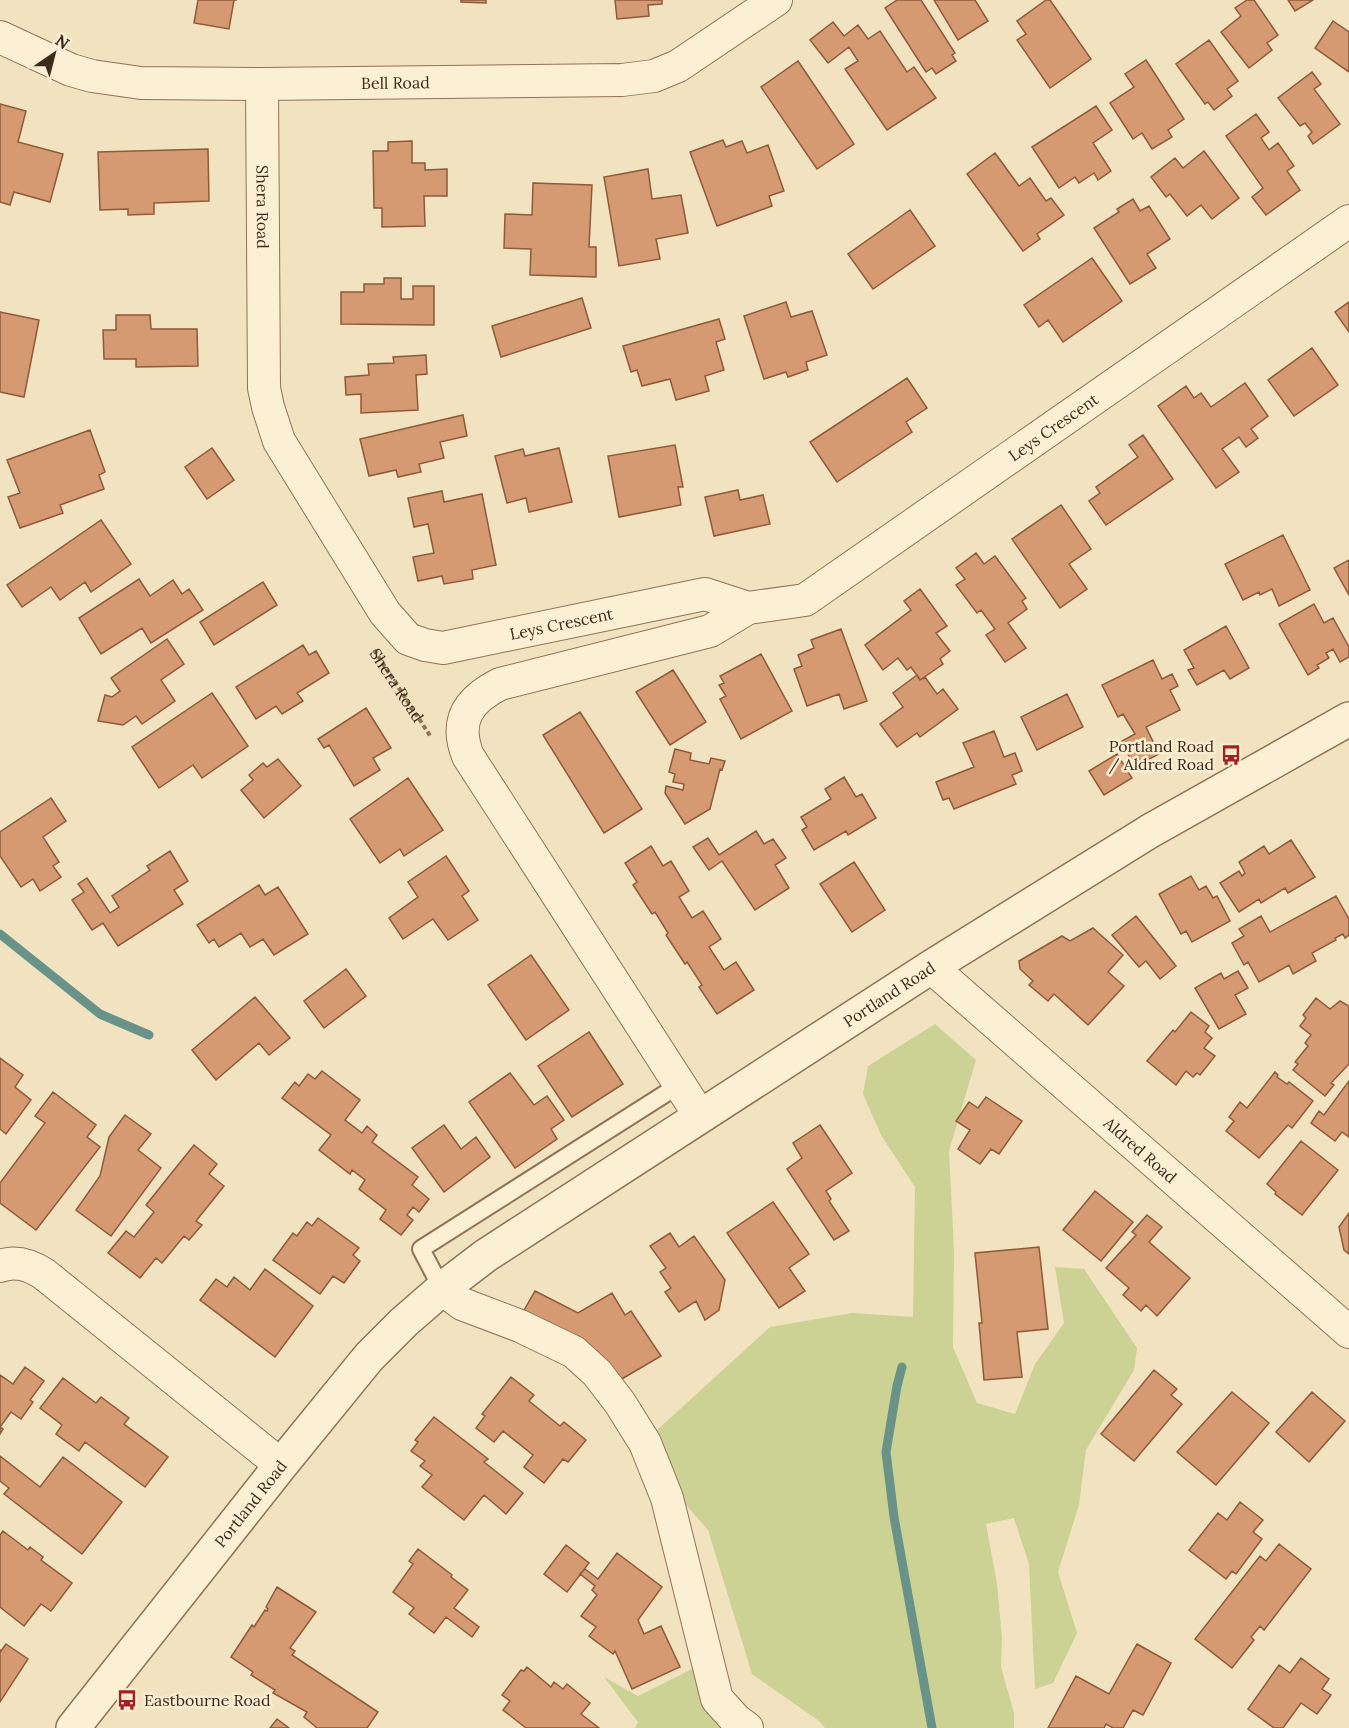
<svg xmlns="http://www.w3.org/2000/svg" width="1349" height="1728" font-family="Lora,serif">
<rect width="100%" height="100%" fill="#f2e3c0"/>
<!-- green -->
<path fill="#cbd293" d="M935 1024 976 1060 949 1151 954 1250 953 1347 977 1403 1015 1414 1035 1364 1064 1323 1055 1267 1084 1269 1137 1348 1134 1370 1086 1450 1079 1505 1058 1572 1077 1633 1053 1683 1035 1689 1029 1564 1014 1518 986 1524 997 1584 1002 1638 1001 1667 1014 1713V1728H825L819 1721 752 1674 708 1530 681 1499 656 1431 770 1327 852 1313 913 1317 915 1187 881 1135 863 1094 868 1066Z
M692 1669 721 1728H635L638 1722 604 1677 638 1696Z"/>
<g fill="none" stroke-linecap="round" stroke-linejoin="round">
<!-- stream -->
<path stroke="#699388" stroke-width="9" d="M0 934 100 1014 149 1035
M902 1367 897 1386 886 1452 894 1517 932 1728"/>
</g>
<!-- building -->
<path fill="#d59a72" stroke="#8f5a39" stroke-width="1.5" d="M198 0H237H234L229 29 194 23Z
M461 0H486V3L461 2Z
M615 0H662V4L648 5 649 16 617 19Z
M897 0H921L955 53 952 55 956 61 936 74 932 68 926 72 885 8Z
M934 0H975L988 21 958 40Z
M1046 0H1050L1091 59 1050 88 1017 40 1026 34 1017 21Z
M1247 0H1254L1278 35 1267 43 1272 50 1249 68 1221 32 1241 16 1235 8Z
M1288 0H1313L1295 11Z
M1333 21 1349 32V72L1315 48Z
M833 22 844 36 858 25 868 39 880 31 907 72 914 67 936 98 887 130 845 69 858 61 849 47 828 63 810 40Z
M1209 40 1238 81 1227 89 1232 96 1214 110 1208 102 1205 104 1176 64Z
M1146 60 1184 119 1168 130 1172 137 1152 149 1142 133 1133 139 1110 103 1134 87 1125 74Z
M798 61 854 144 817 169 761 87Z
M1312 72 1321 84 1314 89 1340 124 1313 144 1308 136 1312 132 1305 123 1300 126 1278 98Z
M0 104 26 111 18 142 63 154 50 202 14 192 10 205 0 202Z
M1096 106 1112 130 1093 143 1111 171 1098 180 1094 173 1079 183 1075 177 1059 188 1032 147Z
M1256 114 1269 132 1261 138 1269 150 1278 143 1294 166 1287 171 1300 190 1266 215 1252 197 1263 188 1226 136Z
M723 140 726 147 742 141 747 153 768 145 784 191 769 196 772 206 717 226 690 152Z
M412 141V163H425V170L447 169V196H424L425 226 382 227V208H374L373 151H388V142Z
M208 149 209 201 154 203V214L128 215V209L100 210 98 152Z
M1204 151 1239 198 1212 219 1201 205 1187 216 1170 194 1166 197 1151 177 1175 158 1183 168Z
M995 153 1019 186 1030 178 1046 201 1051 198 1064 215 1037 234 1040 239 1023 251 967 174Z
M648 169 652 199 681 195 688 233 656 239 660 259 619 266 604 177Z
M533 183 592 185 589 247H596V277L530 275 531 249 504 248 505 214 532 215Z
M1133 199 1140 211 1149 206 1170 239 1147 254 1156 268 1130 284 1094 228 1119 212 1117 209Z
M910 210 935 246 873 289 848 254Z
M1092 258 1122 301 1063 342 1048 320 1039 327 1024 305Z
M384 278H401V299H413V286H434V325L341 324V292H364V284H384Z
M582 298 591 328 501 357 492 326Z
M786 302 791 317 812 311 827 355 806 362 808 370 788 377 786 372 764 379 744 316Z
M1349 302V332L1335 312Z
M0 312 39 320 24 397 0 392Z
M116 315H150L151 329H197L198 366 136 367V359H104L103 330H116Z
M719 319 725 339 716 342 724 370 705 376 709 391 676 400 670 379 642 386 637 370 631 372 623 346Z
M1312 348 1338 385 1294 416 1268 380Z
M426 355 427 374 416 375 418 410 361 413V394L346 395 345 377 369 375 368 364 394 363 393 357Z
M907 378 927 408 906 422 912 432 837 482 810 442Z
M1245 383 1268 416 1251 429 1258 438 1246 447 1239 437 1222 449 1239 472 1216 488 1158 406 1186 386 1194 398 1201 393 1211 407Z
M463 415 467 436 440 442 444 458 419 464 421 472 398 477 396 470 369 476 360 439Z
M90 430 105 472 99 475 104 489 60 505 63 513 20 528 8 497 20 493 7 460Z
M1143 435 1173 479 1106 525 1089 501 1100 493 1096 487 1138 457 1129 445Z
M675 445 683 487H678L681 505 619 517 608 456Z
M212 448 234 480 207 499 185 467Z
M559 448 572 502 529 512 526 498 507 503 495 456 523 449 525 456Z
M738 490 740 500 763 495 770 524 714 536 705 497Z
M442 491 444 502 482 494 496 565 472 570 473 579 444 584 442 576 418 581 413 557 434 553 428 524 414 527 408 498Z
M1061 505 1091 549 1069 564 1087 589 1060 608 1012 539Z
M101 520 131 564 91 592 85 582 60 600 51 587 22 607 7 585Z
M1283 535 1310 590 1279 606 1272 589 1260 595 1259 592 1243 600 1225 564Z
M976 553 984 564 995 556 1026 598 1022 601 1027 609 1008 623 1026 648 1005 662 986 635 995 629 981 610 977 613 956 585 965 579 956 568Z
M1349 560V595L1334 568Z
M139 579 150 596 173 580 182 594 189 589 203 610 151 643 142 628 101 654 79 618Z
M263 582 277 605 214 645 200 622Z
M920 589 947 626 936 633 950 651 940 659 943 664 920 680 911 667 907 670 898 658 883 670 865 645 911 610 904 601Z
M1314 604 1324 623 1333 618 1349 647V657L1340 662 1333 649 1326 653 1329 658 1317 665 1319 668 1308 675 1279 624Z
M1226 626 1249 668 1230 679 1224 670 1197 685 1188 670 1194 668 1184 650Z
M841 629 867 701 844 709 839 694 807 706 794 669 802 666 798 655 814 648 811 640Z
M167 639 184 664 161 680 175 701 142 724 136 716 123 725 98 721 105 695 112 697 120 691 111 678Z
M303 645 309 655 316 651 329 673 297 693 303 701 282 714 276 706 256 719 236 687Z
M761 654 792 711 741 739 720 699 726 696 719 685 724 683 720 676Z
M1153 660 1162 679 1172 674 1178 686 1170 690 1180 710 1146 727 1159 754 1134 767 1122 741 1135 734 1123 714 1118 717 1102 685Z
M673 670 706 722 670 745 636 692Z
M917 675 920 680 925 677 937 694 943 689 958 709 920 737 917 733 897 747 880 724 903 707 893 693Z
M212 693 248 746 202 778 193 765 159 788 132 747Z
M1067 694 1083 727 1037 750 1021 717Z
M366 708 391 748 373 758 380 770 354 786 329 745 324 748 318 739Z
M580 712 642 809 604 833 543 735Z
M994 731 1004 757 1015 753 1022 771 1012 775 1016 784 954 809 949 798 943 800 936 782 974 767 963 743Z
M675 749 691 753 690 760 709 764 711 758 725 761 722 770 720 769 710 809 685 824 665 793 666 786 683 790 684 784 673 782 675 774 669 772Z
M1117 754 1132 778 1104 795 1089 771Z
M278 759 301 786 264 818 241 790 253 780 249 775 263 763 267 767Z
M844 777 856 797 862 794 876 818 848 835 846 831 814 850 802 830 807 827 801 817 831 799 825 789Z
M408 778 443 830 404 856 400 849 380 863 350 819Z
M51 798 66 821 43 837 59 862 53 866 61 877 40 891 33 879 21 887 0 856V832Z
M756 831 764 844 773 839 786 858 775 865 789 888 755 910 722 861 709 870 693 847 708 838 719 855Z
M1291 840 1315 877 1288 893 1285 888 1261 903 1259 899 1239 912 1220 883 1239 871 1242 876 1245 873 1239 862 1264 846 1269 854Z
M651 846 663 866 671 861 689 891 679 897 692 918 703 911 721 939 709 947 724 970 736 962 754 990 717 1014 699 987 702 985 687 962 685 964 666 935 668 933 655 912 652 914 633 885 637 882 625 863Z
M170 851 188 881 174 890 183 904 118 946 103 923 92 930 72 900 84 892 78 884 87 878 110 913 119 907 112 896 150 870 147 866Z
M446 856 469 891 462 896 478 920 448 940 433 919 403 939 389 918 418 897 408 882Z
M854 862 885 910 852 932 820 884Z
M1191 876 1199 890 1206 886 1213 898 1217 896 1230 921 1192 942 1186 931 1181 934 1159 894Z
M259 885 265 895 278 887 308 934 274 955 263 939 250 947 241 933 219 947 214 939 209 943 197 925Z
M1336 896 1349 919V935L1345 938 1343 934 1335 938 1336 940 1312 953 1316 961 1293 974 1289 965 1259 982 1248 962 1244 965 1232 943 1244 936 1239 929 1261 916 1270 932Z
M1136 916 1176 966 1160 979 1146 961 1139 967 1112 935Z
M1093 928 1123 955 1108 972 1124 986 1088 1025 1054 994 1048 1001 1029 985 1033 981 1020 969 1019 961 1062 936 1070 941Z
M531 955 569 1010 526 1040 488 985Z
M346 969 366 996 324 1028 304 1001Z
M1238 971 1248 988 1235 995 1246 1014 1219 1029 1195 988 1221 973 1224 979Z
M255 997 290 1038 269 1055 259 1043 216 1080 192 1050Z
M1316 998 1330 1009 1340 1001 1349 1006V1064L1331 1083 1334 1085 1325 1096 1293 1070 1298 1064 1295 1062 1308 1046 1305 1043 1311 1035 1300 1026 1306 1018 1303 1015Z
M1191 1012 1209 1026 1205 1032 1212 1038 1204 1048 1215 1056 1200 1075 1197 1073 1193 1077 1186 1071 1176 1085 1147 1061 1173 1030 1175 1032Z
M589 1032 623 1084 572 1117 538 1066Z
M0 1058 23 1075 15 1087 31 1100 6 1134 0 1129Z
M322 1071 360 1100 345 1120 362 1133 367 1126 377 1135 372 1142 418 1177 412 1185 429 1199 419 1212 413 1207 407 1215 413 1220 401 1235 380 1219 386 1210 359 1189 365 1180 352 1170 350 1174 319 1150 331 1135 282 1098 295 1082 299 1086 308 1074 315 1079Z
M1275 1072 1278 1075 1277 1077 1287 1084 1289 1082 1313 1101 1292 1128 1288 1125 1259 1158 1226 1131 1234 1121 1229 1117 1240 1102 1247 1108Z
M510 1073 534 1105 547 1096 564 1120 551 1129 557 1139 515 1168 469 1102Z
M1349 1081V1137L1342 1132 1335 1141 1311 1123 1319 1111 1324 1115Z
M53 1092 96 1125 87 1137 100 1147 36 1230 0 1203V1183L45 1123 35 1116Z
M986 1097 1022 1121 999 1154 991 1149 980 1164 958 1149 970 1130 956 1121 969 1102 978 1108Z
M125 1115 151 1134 138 1150 161 1168 111 1236 76 1210 100 1176 109 1137Z
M444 1125 461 1149 476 1137 490 1157 444 1192 412 1148Z
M820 1125 852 1173 826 1191 831 1199 829 1201 849 1231 834 1240 787 1169 802 1158 793 1143Z
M1301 1141 1338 1170 1302 1215 1275 1194 1276 1192 1267 1184Z
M194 1145 217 1164 209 1174 224 1186 196 1221 202 1225 189 1240 184 1236 162 1263 156 1258 140 1278 108 1253 126 1231 134 1237 154 1212 146 1205Z
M1095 1191 1133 1222 1101 1261 1063 1230Z
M773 1202 809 1254 789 1268 805 1291 779 1308 727 1233Z
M1349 1213V1254L1344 1250 1339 1227Z
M1147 1215 1162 1227 1149 1242 1190 1278 1157 1316 1146 1305 1141 1311 1123 1295 1129 1288 1106 1268 1136 1235 1132 1232Z
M318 1218 359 1248 353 1255 360 1261 344 1283 333 1276 320 1294 273 1260 293 1233 297 1236 307 1222 312 1226Z
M670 1233 679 1247 694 1236 725 1280 719 1310 705 1320 696 1301 679 1312 665 1292 671 1288 660 1272 666 1268 650 1246Z
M1039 1247 1048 1329 1017 1332 1022 1377 984 1380 979 1323H982L975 1253Z
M265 1269 313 1306 275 1357 200 1300 216 1279 227 1287 234 1277 250 1290Z
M535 1291 578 1313 612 1293 625 1315 631 1311 661 1356 620 1380 523 1312Z
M25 1367 44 1381 30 1400 33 1402 21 1419 11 1412 0 1427 3 1429 0 1434V1375L13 1384Z
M1154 1370 1177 1389 1171 1395 1182 1404 1134 1461 1101 1434Z
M511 1377 534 1395 529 1401 560 1426 564 1422 586 1440 568 1462 563 1459 544 1483 524 1467 533 1455 503 1431 494 1442 476 1428 485 1416 482 1414Z
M63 1378 96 1403 101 1397 129 1418 124 1424 168 1457 145 1487 85 1442 79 1451 56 1434 62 1425 40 1408Z
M1232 1392 1269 1423 1216 1485 1177 1452Z
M1312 1392 1345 1421 1309 1462 1276 1432Z
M434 1417 488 1459 484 1462 523 1493 506 1514 484 1495 464 1520 422 1487 432 1475 420 1466 425 1461 411 1451 418 1442 415 1440Z
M0 1456 40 1487 63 1457 122 1502 82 1554 4 1494 9 1488 0 1481Z
M1240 1502 1263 1520 1253 1532 1262 1539 1236 1574 1232 1571 1226 1579 1189 1550 1218 1513 1227 1520Z
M3 1531 28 1550 30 1547 43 1557 41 1560 72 1583 51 1611 41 1604 24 1626 0 1607V1535Z
M1279 1544 1311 1569 1264 1630 1260 1626 1251 1637 1254 1640 1232 1668 1195 1639 1260 1556 1266 1561Z
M566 1545 589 1563 567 1592 544 1574Z
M418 1549 452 1575 451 1577 468 1590 454 1608 479 1627 472 1637 446 1617 434 1633 409 1614 414 1608 393 1592 413 1564 409 1561Z
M617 1553 662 1587 638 1620 644 1634 661 1626 680 1667 632 1689 615 1651 613 1654 589 1636 596 1627 581 1616 597 1595 592 1590 595 1586 580 1574 585 1569 598 1579Z
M277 1587 316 1612 290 1648 295 1651 292 1655 378 1712 367 1728H316V1727L304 1717 307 1712 273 1693 275 1690 251 1675 253 1672 231 1657 252 1625 254 1627 265 1610 267 1611 268 1609 266 1607Z
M6 1644 28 1659 0 1702V1650L1 1651Z
M1137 1644 1171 1663 1143 1715 1133 1710 1123 1728H1113L1106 1724 1104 1728H1048L1076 1676 1109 1694Z
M1301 1658 1329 1679 1322 1689 1331 1695 1317 1714 1301 1703 1283 1728H1274L1248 1709 1279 1665 1290 1673Z
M527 1667 551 1687 554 1682 563 1689 567 1684 590 1703 581 1714 599 1728H526L503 1710 510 1701 502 1695 521 1670 524 1671Z
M277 1719 289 1728H270Z"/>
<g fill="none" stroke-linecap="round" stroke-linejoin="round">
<!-- service casing -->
<g stroke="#8e7356" stroke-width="20">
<path id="service" d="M442 1289 421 1249 679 1085"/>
</g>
<!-- minor casing -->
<g stroke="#8e7356" stroke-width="34">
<g id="minor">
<path id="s2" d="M0 37 71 70 92 76 141 83 262 84 622 80 654 76 678 66 776 0"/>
<path id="s3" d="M262 84 264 388 268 407 279 441 385 613 408 639 425 645 443 648 705 594 748 608 805 600 1349 221"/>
<path id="s4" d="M931 967 1349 1332"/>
<path d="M700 1116 468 756C454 721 468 700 500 684L710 631 748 608"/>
<path d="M0 1266C16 1260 30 1265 44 1274L281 1465"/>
<path d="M442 1289 462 1304 520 1326 574 1352 597 1373 620 1403 645 1443 667 1498 717 1699 736 1720 747 1728"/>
</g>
</g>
<!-- tertiary casing -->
<g stroke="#8e7356" stroke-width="36">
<g id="tertiary">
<path id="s5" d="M73 1728 281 1465 369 1357 404 1322 442 1289 485 1256 931 967 1150 831 1349 719"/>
</g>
</g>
<!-- path -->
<path stroke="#8e7356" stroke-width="4" stroke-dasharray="4.5 3" stroke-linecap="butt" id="s1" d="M374 650 431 737"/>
<!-- service -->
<use href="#service" stroke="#fcf0d4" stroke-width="16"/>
<!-- minor -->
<use href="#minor" stroke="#fcf0d4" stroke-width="32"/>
<!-- tertiary -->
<use href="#tertiary" stroke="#fcf0d4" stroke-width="33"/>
</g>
<!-- icons -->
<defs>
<g id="bus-bare" transform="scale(1.62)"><path d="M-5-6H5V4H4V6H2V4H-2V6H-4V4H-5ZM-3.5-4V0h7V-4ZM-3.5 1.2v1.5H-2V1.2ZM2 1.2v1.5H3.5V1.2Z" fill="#a32022" stroke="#f9edd1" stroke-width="2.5" paint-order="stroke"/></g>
</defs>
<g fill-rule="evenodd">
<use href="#bus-bare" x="1231" y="755"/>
<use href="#bus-bare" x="127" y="1700"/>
</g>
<g text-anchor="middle" stroke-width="5" stroke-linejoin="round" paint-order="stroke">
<!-- street labels -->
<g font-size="16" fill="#3c2b1c" stroke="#f9edd1">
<text dy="6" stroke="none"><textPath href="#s2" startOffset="404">Bell Road</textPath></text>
<text dy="6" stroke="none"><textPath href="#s3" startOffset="123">Shera Road</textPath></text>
<text dy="6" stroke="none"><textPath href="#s3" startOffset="1305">Leys Crescent</textPath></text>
<text dy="6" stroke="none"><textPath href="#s3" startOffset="753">Leys Crescent</textPath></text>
<text dy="6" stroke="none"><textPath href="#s1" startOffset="42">Shera Road</textPath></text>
<text dy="6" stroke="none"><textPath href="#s5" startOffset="1110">Portland Road</textPath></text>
<text dy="6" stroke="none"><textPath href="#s4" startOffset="278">Aldred Road</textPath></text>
<text dy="6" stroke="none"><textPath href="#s5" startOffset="286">Portland Road</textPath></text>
</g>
<!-- poi labels -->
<g font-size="16" fill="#3c2b1c" stroke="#f9edd1" text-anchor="end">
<text x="1214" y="752">Portland Road<tspan x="1214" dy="18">/ Aldred Road</tspan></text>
<text x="144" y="1706" text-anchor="start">Eastbourne Road</text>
</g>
</g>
<!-- north arrow -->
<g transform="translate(54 54) rotate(35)" stroke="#f9edd1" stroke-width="4.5" paint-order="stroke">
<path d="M0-4.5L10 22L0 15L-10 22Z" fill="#3c2b1c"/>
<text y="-9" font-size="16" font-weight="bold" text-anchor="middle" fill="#3c2b1c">N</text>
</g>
</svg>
